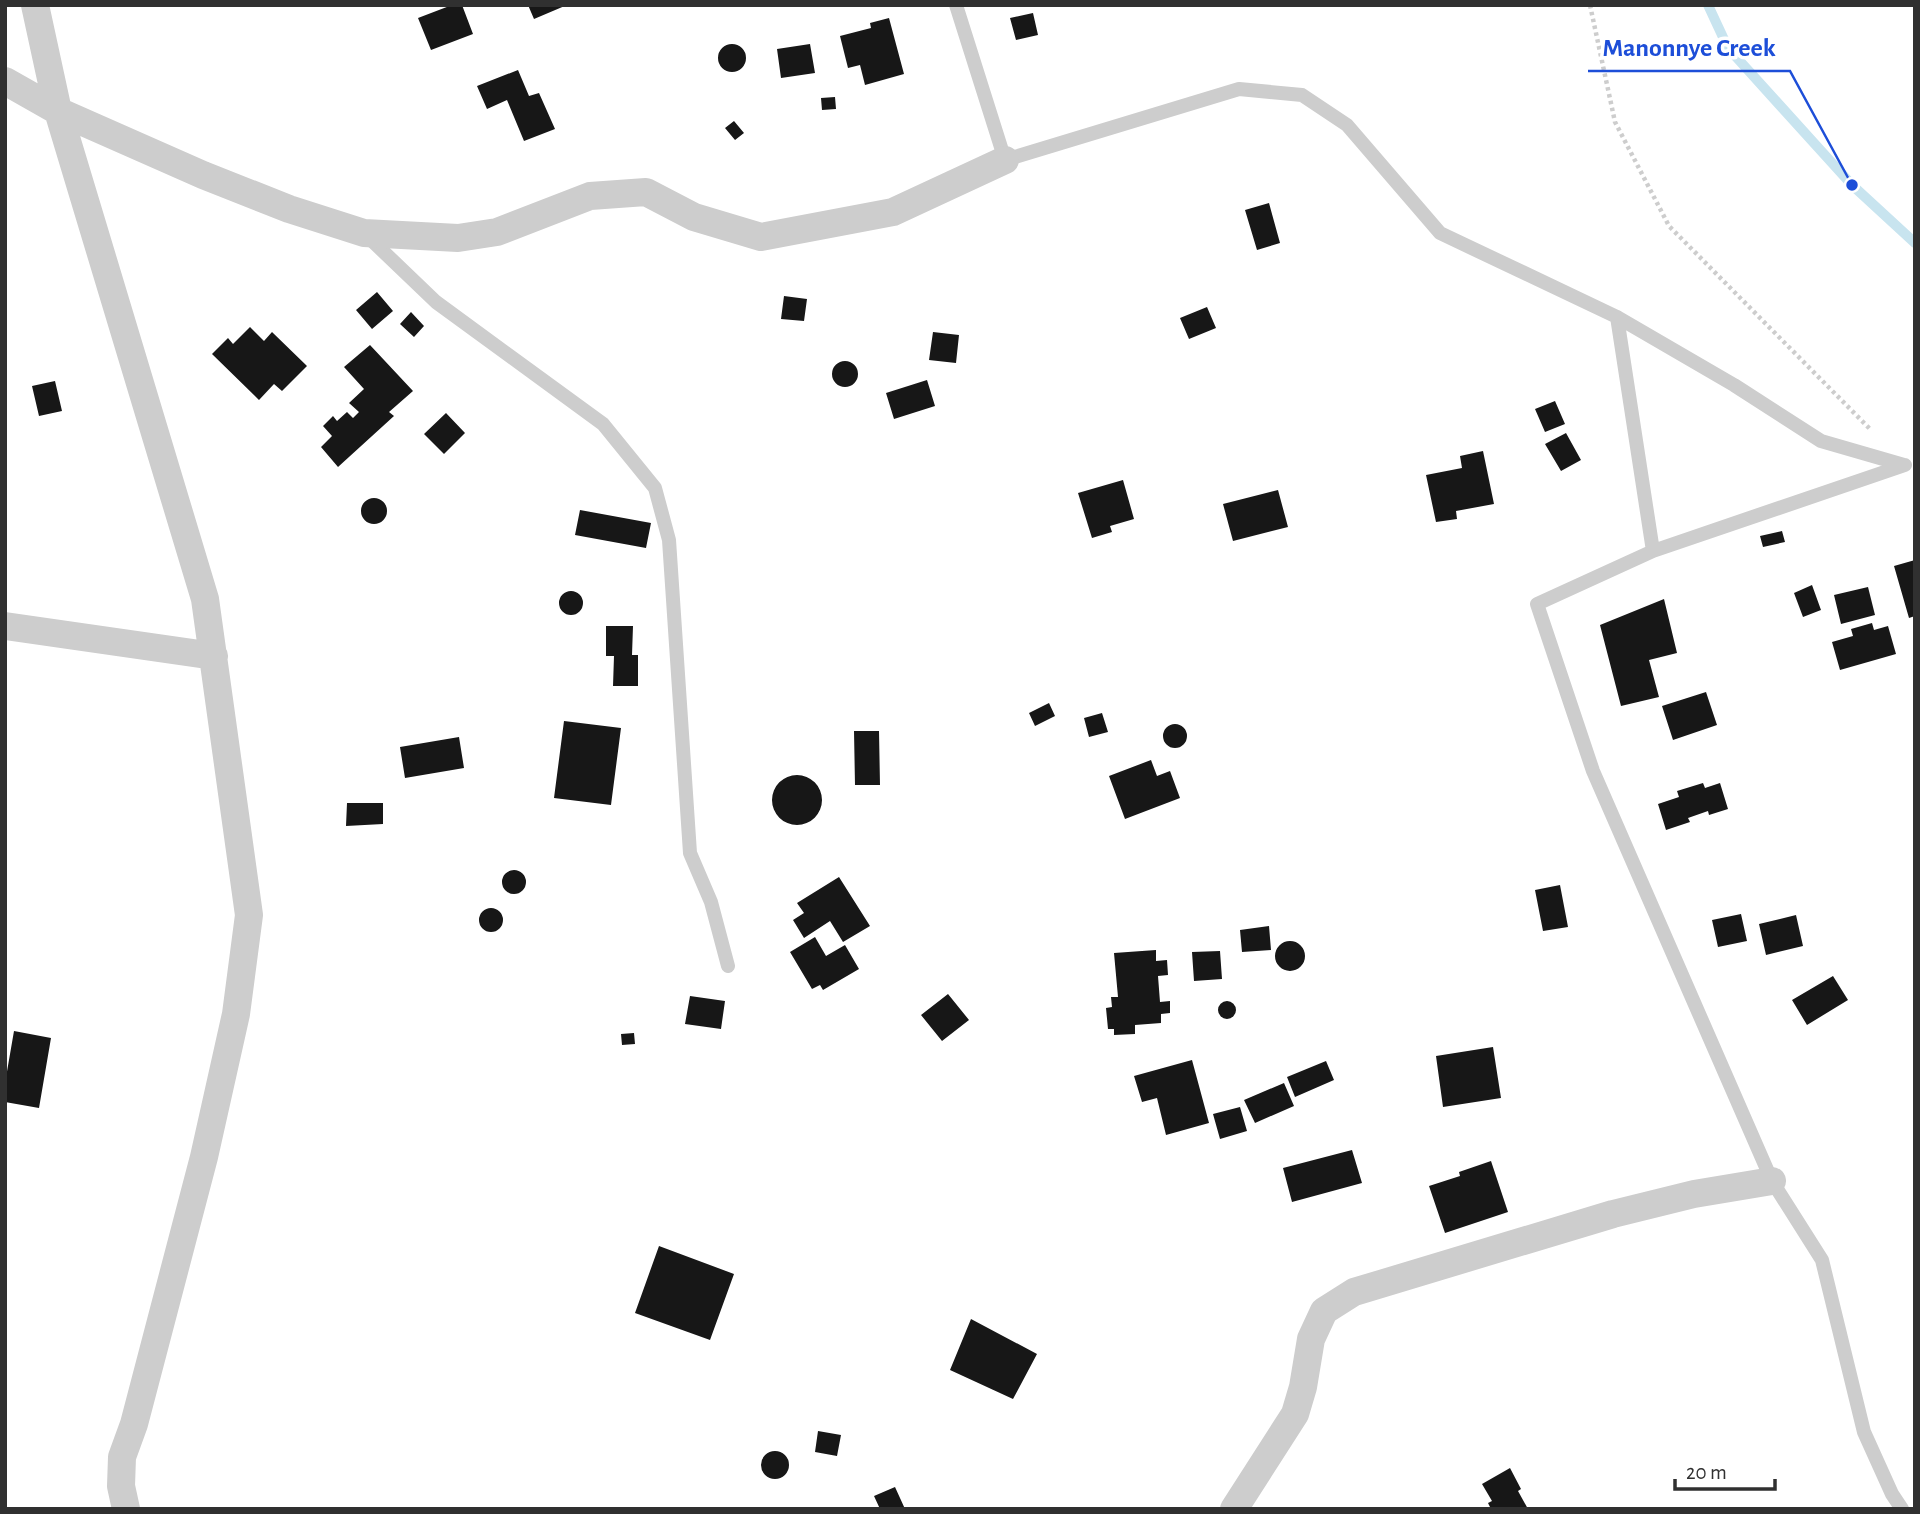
<svg xmlns="http://www.w3.org/2000/svg" width="1920" height="1514" font-family="'Alegreya Sans',sans-serif">
<rect width="100%" height="100%" fill="#fff"/>
<g fill="none" stroke-linecap="round" stroke-linejoin="round">
<!-- stream -->
<path stroke="#c8e4ef" stroke-width="10" d="M1708 5 1728 48 1852 185 1915 243"/>
</g>
<!-- building -->
<path fill="#171717" d="M452 5H462L473 34 431 50 418 18Z
M528 5H567L534 19Z
M1033 13 1038 35 1016 40 1010 18Z
M889 18 904 74 865 85 860 65 848 68 840 36 871 28 870 23Z
M718 58a14 14 0 1 1 28 0a14 14 0 1 1-28 0Z
M810 44 815 73 781 78 777 49Z
M518 70 529 96 539 93 555 129 524 141 507 100 487 109 477 86Z
M835 97 836 109 822 110 821 98Z
M734 121 744 133 735 140 725 128Z
M1269 203 1280 243 1257 250 1245 210Z
M377 292 393 311 372 329 356 310Z
M784 296 807 299 804 321 781 319Z
M1207 307 1216 328 1189 339 1180 318Z
M411 312 424 326 414 337 400 324Z
M250 327 264 341 272 332 307 366 282 391 274 384 259 400 212 354 228 338 233 344Z
M933 332 959 335 956 363 929 360Z
M370 345 413 391 389 412 394 416 338 467 321 447 332 436 323 426 333 416 337 421 347 412 353 418 359 412 349 403 364 389 344 367Z
M832 374a13 13 0 1 1 26 0a13 13 0 1 1-26 0Z
M927 380 935 406 894 419 886 393Z
M55 381 62 411 39 416 32 386Z
M1555 401 1565 424 1545 432 1535 409Z
M446 413 465 433 444 454 424 434Z
M1566 433 1581 460 1561 471 1545 444Z
M1483 451 1494 504 1456 511 1457 519 1436 522 1426 475 1462 468 1460 456Z
M1123 480 1134 519 1110 526 1112 532 1092 538 1078 493Z
M1278 490 1288 527 1233 541 1223 504Z
M361 511a13 13 0 1 1 26 0a13 13 0 1 1-26 0Z
M580 510 651 523 646 548 575 535Z
M1782 531 1785 542 1763 547 1760 536Z
M1915 560V616L1909 618 1894 566Z
M1812 585 1821 610 1803 617 1794 593Z
M1868 587 1875 615 1841 624 1834 595Z
M559 603a12 12 0 1 1 24 0a12 12 0 1 1-24 0Z
M1664 599 1677 653 1649 660 1659 697 1621 706 1600 625Z
M1872 623 1874 630 1888 626 1896 654 1840 670 1832 642 1853 636 1851 629Z
M606 626H633L632 655H638V686H613L614 656H606Z
M1706 692 1717 725 1673 740 1662 706Z
M1049 703 1055 716 1035 726 1029 713Z
M1102 713 1108 732 1089 737 1084 718Z
M564 721 621 728 611 805 554 798Z
M1163 736a12 12 0 1 1 24 0a12 12 0 1 1-24 0Z
M854 731H879L880 785H855Z
M459 737 464 768 405 778 400 747Z
M1151 760 1157 776 1170 771 1180 798 1125 819 1109 776Z
M772 800a25 25 0 1 1 50 0a25 25 0 1 1-50 0Z
M1703 783 1705 788 1720 783 1728 809 1709 815 1708 811 1688 818 1690 822 1666 830 1658 804 1679 797 1677 791Z
M347 803H383V824L346 826Z
M502 882a12 12 0 1 1 24 0a12 12 0 1 1-24 0Z
M839 877 870 926 843 942 830 921 804 938 793 920 804 913 797 903Z
M1560 885 1568 927 1543 931 1535 890Z
M479 920a12 12 0 1 1 24 0a12 12 0 1 1-24 0Z
M1741 914 1747 941 1718 947 1712 920Z
M1796 915 1803 946 1766 955 1759 924Z
M1269 926 1271 950 1242 952 1240 930Z
M815 937 826 956 845 945 859 969 823 990 820 985 812 989 790 952Z
M1275 956a15 15 0 1 1 30 0a15 15 0 1 1-30 0Z
M1156 950V961L1167 960 1168 975 1158 976 1160 1002 1170 1001V1013L1161 1014V1023L1135 1025V1034L1114 1035V1029H1108L1106 1008 1112 1007 1111 997H1118L1114 953Z
M1220 951 1222 979 1194 981 1192 952Z
M1833 976 1848 1000 1807 1025 1792 1000Z
M948 994 969 1020 942 1041 921 1015Z
M690 996 725 1001 721 1029 685 1024Z
M1218 1010a9 9 0 1 1 18 0a9 9 0 1 1-18 0Z
M14 1031 51 1038 39 1108 5 1102V1083Z
M634 1033 635 1044 622 1045 621 1034Z
M1493 1047 1501 1098 1443 1107 1436 1056Z
M1192 1060 1209 1123 1166 1135 1157 1098 1142 1102 1134 1076Z
M1326 1061 1334 1080 1295 1097 1287 1077Z
M1284 1083 1294 1106 1255 1123 1244 1100Z
M1240 1107 1247 1131 1220 1139 1213 1114Z
M1352 1150 1362 1183 1292 1202 1283 1168Z
M1491 1161 1508 1212 1445 1233 1429 1186 1460 1176 1459 1172Z
M659 1246 734 1274 710 1340 635 1313Z
M971 1319 1037 1354 1013 1399 950 1370Z
M818 1431 841 1435 837 1456 815 1452Z
M761 1465a14 14 0 1 1 28 0a14 14 0 1 1-28 0Z
M1510 1468 1521 1489 1518 1491 1528 1509H1491L1488 1503 1492 1501 1482 1484Z
M895 1487 905 1509H880L874 1496Z"/>
<g fill="none" stroke-linecap="round" stroke-linejoin="round">
<!-- path -->
<path stroke="#cdcdcd" stroke-width="4.5" stroke-dasharray="3.5 3.5" stroke-linecap="butt" d="M1590 5 1615 122 1669 226 1871 430"/>
<!-- lane -->
<path stroke="#cdcdcd" stroke-width="14" d="M956 5 1005 160 1239 89 1302 95 1347 125 1440 233 1617 317 1734 385 1821 441 1904 465
M365 234 436 302 603 424 655 488 669 540 690 853 711 902 728 966
M1617 317 1653 551
M1902 1509 1892 1494 1864 1432 1822 1260 1772 1181 1593 771 1537 604 1653 551 1905 465"/>
<!-- street -->
<path stroke="#cdcdcd" stroke-width="28" d="M35 5 58 111 205 599 249 915 236 1014 204 1157 134 1424 122 1457 121 1486 126 1509
M5 81 58 111 203 175 289 209 364 233 458 238 497 232 590 196 646 192 694 217 761 237 893 212 1005 160
M5 626 214 656
M1234 1509 1295 1414 1303 1387 1311 1339 1324 1311 1354 1292 1613 1214 1694 1194 1772 1181"/>
</g>
<!-- callouts -->
<path fill="none" stroke="#1d4ed8" stroke-width="2.5" d="M1852 185L1790 71H1588"/>
<circle fill="#1d4ed8" stroke="#fff" stroke-width="2.5" cx="1852" cy="185" r="7"/>
<g font-size="26" text-anchor="middle" font-weight="bold" fill="#1d4ed8" stroke="#fff" stroke-width="7" stroke-linejoin="round" paint-order="stroke">
<text x="1689" y="56">Manonnye Creek</text>
</g>
<!-- border -->
<rect width="1920" height="1514" fill="none" stroke="#303030" stroke-width="14"/>
<!-- scale -->
<path d="M1675 1479v10h100v-10" fill="none" stroke="#303030" stroke-width="3.5"/>
<text x="1686" y="1479" font-size="21" fill="#303030" stroke="#ffffff" stroke-width="5" paint-order="stroke">20 m</text>
</svg>
